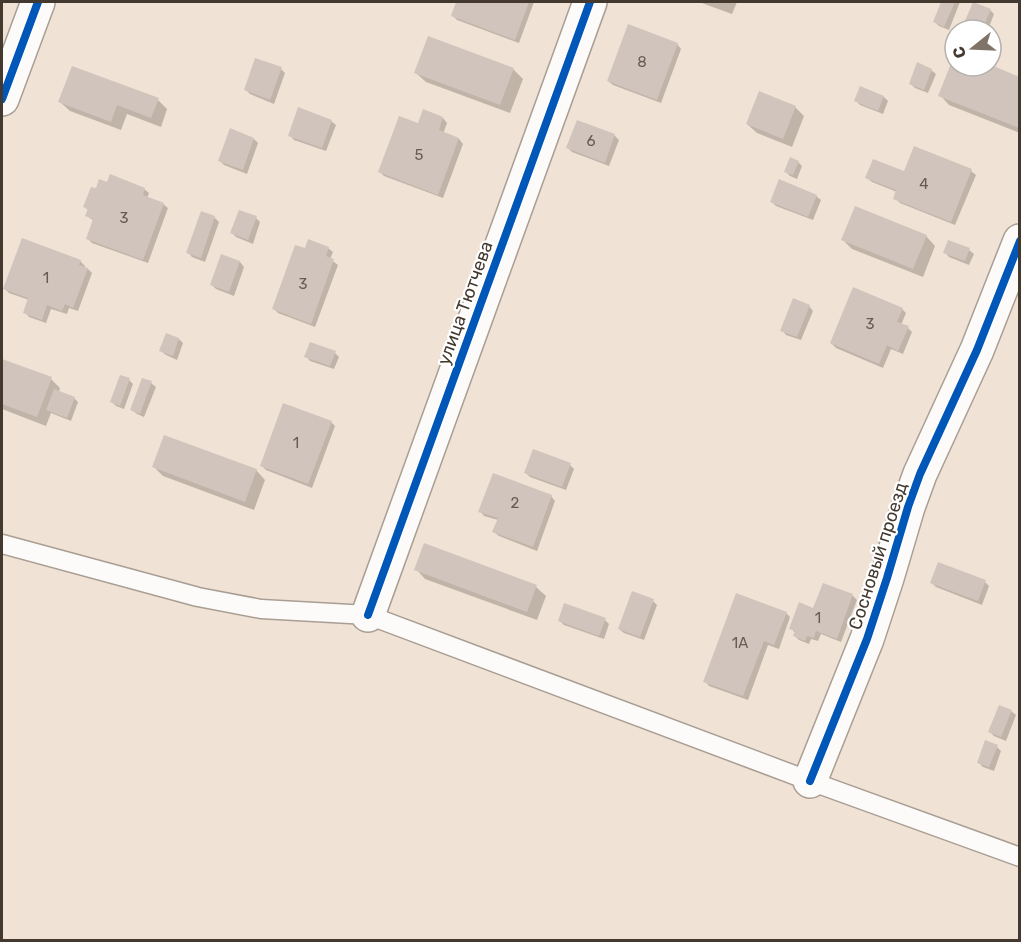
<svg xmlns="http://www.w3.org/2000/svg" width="1021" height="942" font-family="Rubik,sans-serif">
<rect width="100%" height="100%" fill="#f0e2d4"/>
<!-- shadow -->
<path fill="#0003" d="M458 2H534L519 43 457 20 453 16Z
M699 2H737L732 14Z
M943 2H960L949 30 939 26 935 22Z
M990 10 994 14 988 30H963Z
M677 44 681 49 661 103 613 85 608 81Z
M955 64V66L1020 78V133L949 105 940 95Z
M281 69 285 73 274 104 250 94 246 90Z
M513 69 523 79 510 113 426 82 416 73Z
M931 70 936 74 928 93 915 88 910 83Z
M884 97 888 101 883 114 860 105 856 101Z
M158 100 167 109 161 127 127 114 121 130 70 111 60 102Z
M795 107 804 116 792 147 757 133 747 124Z
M443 118 447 123 443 134 459 139 463 144 443 198 384 176 380 172 419 125Z
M331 121 336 125 326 151 294 140 290 135Z
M578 122 615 136 619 140 609 166 572 152 568 148Z
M254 139 258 143 247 174 224 165 220 161Z
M915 148 971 171 976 175 955 225 900 203 895 198 897 192 872 182 867 178 905 173Z
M798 162 802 166 797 179 790 176 785 171Z
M108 184 144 189 149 193 147 198 163 204 168 208 148 263 92 243 88 239 94 221 87 216 89 211 85 207 96 190Z
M816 196 821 200 813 220 776 206 771 201Z
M202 213 215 218 219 222 205 262 192 257 188 252Z
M256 218 260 222 253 244 236 237 232 233Z
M926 236 935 246 923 277 852 249 843 240Z
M328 248 333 252 330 259 338 265 315 327 278 313 274 309 305 250Z
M969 250 974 254 969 265 949 257 945 252Z
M222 256 240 262 244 267 234 296 216 289 212 285Z
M80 261 85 266 84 268 88 269 92 273 78 311 69 308 67 314 51 309 46 323 29 317 25 312 29 300 9 293 5 289Z
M809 306 813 311 801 340 786 335 782 330Z
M902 309 906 313 901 325 908 328 912 332 903 354 891 349 883 368 836 348 831 343Z
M179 339 183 343 177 360 166 355 161 351Z
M335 353 339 357 334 369 310 361 306 356Z
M2 361 51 379 60 388 59 392 74 398 78 402 71 421 51 413 46 426 2 409Z
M129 380 133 384 124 409 116 406 112 402Z
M151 383 156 387 144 417 137 414 132 410Z
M331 422 335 426 312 488 266 470 262 466Z
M570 465 574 469 566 490 530 477 525 472Z
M154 467 256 470 265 480 254 510 163 476Z
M551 496 555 501 537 551 499 536 494 532 498 520 484 516 480 511Z
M416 569 536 587 546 596 537 620 425 579Z
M985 582 989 586 982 605 936 587 932 583Z
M852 595 857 600 841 642 821 634 818 641 811 639 809 644 799 640 795 636 796 634 791 628 814 610Z
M653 601 657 605 644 640 624 633 619 629Z
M786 613 790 617 779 649 768 645 748 700 709 686 705 681Z
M559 620H605L609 624 604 639 564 625Z
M1011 711 1016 715 1006 741 994 736 990 732Z
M997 747 1001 751 994 771 983 767 978 762Z"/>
<!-- building -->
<path fill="#d1c4bc" d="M456 2H529L515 40 451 16Z
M941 2H955L944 27 933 22Z
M973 2 991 9 982 30H961Z
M628 24 678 43 657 100 607 81Z
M428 36 514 68 500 105 414 73Z
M255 58 282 67 270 100 244 90Z
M952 61 955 62V66L991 65 1020 77 1019 128 938 96Z
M917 62 932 69 924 90 909 84Z
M72 66 159 98 151 118 117 105 111 122 58 102Z
M860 86 884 96 878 111 854 101Z
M759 91 796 106 783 139 746 124Z
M298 107 332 120 322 148 288 136Z
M423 109 443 117 439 130 459 138 438 195 378 172 399 116 418 123Z
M577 120 615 134 605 163 566 148Z
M230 128 254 138 243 170 218 161Z
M914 146 972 169 951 222 893 199 896 190 865 178 873 159 904 171Z
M790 157 799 161 793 175 784 172Z
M110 174 145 188 143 195 164 203 143 260 86 239 93 219 85 216 88 209 83 207 91 187 96 188 99 179 107 182Z
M779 179 817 195 808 217 770 202Z
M855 206 927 235 913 269 841 240Z
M239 210 257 216 248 240 230 233Z
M201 211 215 216 201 258 186 253Z
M22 238 81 260 79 265 88 268 73 308 65 304 62 311 47 305 42 320 23 313 28 298 3 289Z
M308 239 329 247 326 256 334 259 311 324 272 309 295 245 305 248Z
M948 240 970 248 965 261 943 253Z
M221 254 240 261 229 292 210 285Z
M853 287 903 308 897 322 909 326 898 351 887 345 879 364 830 343Z
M793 298 810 305 797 337 780 331Z
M166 333 179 338 173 356 159 351Z
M310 342 336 351 330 366 304 357Z
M2 359 52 377 37 417 2 404Z
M120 375 130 378 120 406 110 402Z
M142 378 152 381 140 414 130 410Z
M54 389 75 397 67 418 46 410Z
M283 403 332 421 308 484 260 466Z
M164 435 257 469 245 502 152 467Z
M533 449 571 463 562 487 524 473Z
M493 473 552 495 533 547 492 532 498 518 478 512Z
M424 543 537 585 527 612 414 570Z
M938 562 986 580 978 601 930 583Z
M823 583 853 594 837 639 816 631 814 638 807 636 805 641 793 636 795 631 789 629 799 602 813 608Z
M632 591 654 599 640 637 618 629Z
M736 593 787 612 774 645 764 641 743 696 703 682Z
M564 603 606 618 599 636 558 621Z
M999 705 1012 710 1001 737 988 732Z
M985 740 998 745 989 767 977 763Z"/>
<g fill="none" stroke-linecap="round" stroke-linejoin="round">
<!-- service casing -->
<g stroke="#a99e94" stroke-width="21">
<path id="service" d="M2 544 198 597 261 609 368 615 810 781 1020 857"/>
</g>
<!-- minor casing -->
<g stroke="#a99e94" stroke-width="36">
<path id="minor" d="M2 99 38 2
M368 615 590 2
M810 781 867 639 887 578 908 507 920 474 977 350 1020 241"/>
</g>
<!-- service -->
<use href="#service" stroke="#fdfbf9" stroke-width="18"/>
<!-- minor -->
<use href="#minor" stroke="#fdfbf9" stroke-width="33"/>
<!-- cycleway casing -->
<g stroke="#fff" stroke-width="11">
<path id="cycleway" d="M2 99 38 2
M368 615 590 2
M810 781 867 639 887 578 908 507 920 474 977 350 1020 241"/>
</g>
<!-- cycleway -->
<use href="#cycleway" stroke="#0057b8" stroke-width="8"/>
</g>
<g text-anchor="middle" stroke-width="4.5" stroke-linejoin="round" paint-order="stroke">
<!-- number labels -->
<g font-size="15" fill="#675c52">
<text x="642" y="67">8</text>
<text x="591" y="146">6</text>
<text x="419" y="160">5</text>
<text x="924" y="189">4</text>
<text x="124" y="223">3</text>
<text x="46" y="283">1</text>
<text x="303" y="289">3</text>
<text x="870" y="329">3</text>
<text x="296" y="448">1</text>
<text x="515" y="508">2</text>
<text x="818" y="623">1</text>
<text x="740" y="648">1А</text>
</g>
<!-- street labels -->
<g font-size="18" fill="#44392f" stroke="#fff">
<text transform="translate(465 303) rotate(-70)" y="6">улица Тютчева</text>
<text transform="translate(878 556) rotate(-72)" y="6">Сосновый проезд</text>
</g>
</g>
<!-- border -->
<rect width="1021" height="942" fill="none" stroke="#44392f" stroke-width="6"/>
<!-- north arrow -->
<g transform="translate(973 48) rotate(252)"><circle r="28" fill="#ffffff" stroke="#b4b0ac" stroke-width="1.5"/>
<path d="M0-4.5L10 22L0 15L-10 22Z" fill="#807469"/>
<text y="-9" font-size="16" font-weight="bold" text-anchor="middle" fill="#44392f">С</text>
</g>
</svg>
